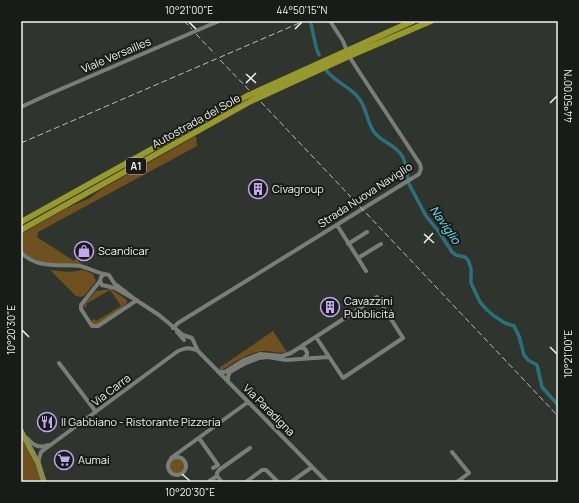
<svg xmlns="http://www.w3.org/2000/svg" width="579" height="503" font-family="Manrope,sans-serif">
<rect width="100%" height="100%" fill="#30342f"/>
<!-- green -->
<path fill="#6e511e" d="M196 136 197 146 38 232 37 237 74 261 76 258 79 260 78 261 82 264V265C61 264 36 267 21 249V234L69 207 90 198 100 190Z
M50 270 68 272 84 270 93 274 96 281 84 296 81 297 76 296Z
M111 289 127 300V303L100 325H95L92 324V320L94 319 96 321 121 306 110 290 86 304 87 306 84 308V305L96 291Z
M273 331 287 352C279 354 272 351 265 351 250 351 233 363 221 371L219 368Z
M21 438C30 452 37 466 41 482H21Z
M169 466a8 8 0 1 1 16 0a8 8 0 1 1-16 0Z"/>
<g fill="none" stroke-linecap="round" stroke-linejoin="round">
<!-- canal -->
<path stroke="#2a7179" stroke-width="3.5" d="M310 21C314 32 314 45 319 55
M326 70C334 81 348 86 357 96 367 106 366 121 374 132 377 136 381 139 386 142 404 153 405 158 408 179
M408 182 426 216 439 232 452 252 456 255 465 257 468 260 471 268V283L480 302 487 310 494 316 505 323 514 326 519 336 524 355 528 360 537 365 542 387 558 405"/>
<!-- minor -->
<path stroke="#797e79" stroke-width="4" d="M21 107 47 95 219 21
M337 225 366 271
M348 244 367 232
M21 252C36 269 60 264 80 266 89 268 95 272 104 274
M358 258 381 244
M100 281 81 305V309L92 326H98L137 300
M136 300 114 283 109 275 104 274 101 277 100 281 102 285 115 288 136 300 159 315 183 335 192 338 198 351 327 482
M173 328 178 323 419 174 421 169 420 164 356 67 349 56 343 41 330 21
M177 332 184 340
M301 348H304L307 352V355L304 358
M59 363 96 412
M218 372H225L244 360 260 354 282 356 291 353 377 297 403 338 343 378 316 337
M228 382V376L230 372 244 364 259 358 268 357 286 360 329 357
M27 438C33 445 39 449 48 445
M199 438 218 465 213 468
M452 452 469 473 457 482
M168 466a9 9 0 1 1 18 0a9 9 0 1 1-18 0Z
M171 458 248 402
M38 463 41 452 178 351C185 348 189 347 196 350
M217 476 222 482
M208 482 217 476V473L219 470 250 448
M246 482 262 470H266L278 482
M291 482 312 467"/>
<!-- major -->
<path stroke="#8b8e4b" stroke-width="5.5" d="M21 431 38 463 44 482"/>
<!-- highway -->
<path stroke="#97992d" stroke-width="6" d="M21 222 247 96 413 21
M21 230 251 101 347 57 431 21"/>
<!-- rail -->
<path stroke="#babdb9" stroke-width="1" stroke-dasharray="6 3" stroke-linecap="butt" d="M184 21 192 29
M196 34 215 54
M220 60 249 90
M261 102 558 416
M21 143 304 21"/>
</g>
<!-- ticks -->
<path fill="none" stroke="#eff2ef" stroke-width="1.5" d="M189 22 196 29M295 29 302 22M246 74 256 83M246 83 256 73M550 103 557 96M424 234 434 243M424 243 433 233M22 330 29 337M550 347 557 354M182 474 190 481"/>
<!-- icons -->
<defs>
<g id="building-ring" transform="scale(1)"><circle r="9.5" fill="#191b19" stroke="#c4a7f1" stroke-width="1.5"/><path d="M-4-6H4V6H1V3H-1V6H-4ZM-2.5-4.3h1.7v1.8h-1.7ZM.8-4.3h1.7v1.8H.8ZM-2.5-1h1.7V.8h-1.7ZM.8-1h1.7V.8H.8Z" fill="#c4a7f1"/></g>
<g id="shop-ring" transform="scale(1)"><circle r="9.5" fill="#191b19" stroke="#c4a7f1" stroke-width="1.5"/><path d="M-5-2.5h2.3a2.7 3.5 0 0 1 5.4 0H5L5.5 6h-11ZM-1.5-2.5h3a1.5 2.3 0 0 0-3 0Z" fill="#c4a7f1"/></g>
<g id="restaurant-ring" transform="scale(1)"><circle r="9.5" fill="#191b19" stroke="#c4a7f1" stroke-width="1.5"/><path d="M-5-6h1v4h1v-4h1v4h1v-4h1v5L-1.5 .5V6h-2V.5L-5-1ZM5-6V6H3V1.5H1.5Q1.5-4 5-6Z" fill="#c4a7f1"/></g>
<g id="supermarket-ring" transform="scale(1)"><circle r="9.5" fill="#191b19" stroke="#c4a7f1" stroke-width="1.5"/><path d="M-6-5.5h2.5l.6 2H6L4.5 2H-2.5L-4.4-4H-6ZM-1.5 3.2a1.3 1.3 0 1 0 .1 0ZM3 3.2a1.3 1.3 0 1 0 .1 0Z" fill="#c4a7f1"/></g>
</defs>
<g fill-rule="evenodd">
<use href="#building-ring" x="258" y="189"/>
<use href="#shop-ring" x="84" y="251"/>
<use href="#building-ring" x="330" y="307"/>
<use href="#restaurant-ring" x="47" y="422"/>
<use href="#supermarket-ring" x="64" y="460"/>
</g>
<g text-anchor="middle" stroke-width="4" stroke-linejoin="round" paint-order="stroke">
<!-- shield labels -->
<rect fill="#191b19" stroke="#afb2af" stroke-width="1" x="126" y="158" width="20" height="16" rx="3"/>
<g font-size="10" font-weight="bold" fill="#eff2ef">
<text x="136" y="170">A1</text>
</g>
<!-- street labels -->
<g font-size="11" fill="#eff2ef" stroke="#191b19">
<text transform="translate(116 55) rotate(-23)" y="4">Viale Versailles</text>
<text transform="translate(196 121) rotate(-29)" y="4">Autostrada del Sole</text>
<text transform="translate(365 195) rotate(-33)" y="4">Strada Nuova Naviglio</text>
<text transform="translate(111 390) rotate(-37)" y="4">Via Carra</text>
<text transform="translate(269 410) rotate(45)" y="4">Via Paradigna</text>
</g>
<!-- poi labels -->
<g font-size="11" fill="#eff2ef" stroke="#191b19" text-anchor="start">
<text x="272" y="193">Civagroup</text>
<text x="98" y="255">Scandicar</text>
<text x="344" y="305">Cavazzini<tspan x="344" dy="13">Pubblicità</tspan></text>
<text x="61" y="426">Il Gabbiano - Ristorante Pizzeria</text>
<text x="78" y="464">Aumai</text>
</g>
<!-- water labels -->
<g font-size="12" font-style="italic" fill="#62e8f8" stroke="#191b19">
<text transform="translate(445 225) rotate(55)" y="4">Naviglio</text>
</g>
</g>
<!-- border -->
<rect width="579" height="503" fill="none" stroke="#191b19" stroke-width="44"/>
<rect x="22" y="22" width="535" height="459" fill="none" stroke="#eff2ef" stroke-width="1.5"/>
<g font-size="10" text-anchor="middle" fill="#eff2ef">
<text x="189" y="14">10°21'00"E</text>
<text x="302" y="14">44°50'15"N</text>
<text transform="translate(568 96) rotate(-90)" y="4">44°50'00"N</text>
<text transform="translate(11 330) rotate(-90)" y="4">10°20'30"E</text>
<text transform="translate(568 354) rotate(-90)" y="4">10°21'00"E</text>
<text x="190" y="496">10°20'30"E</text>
</g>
</svg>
